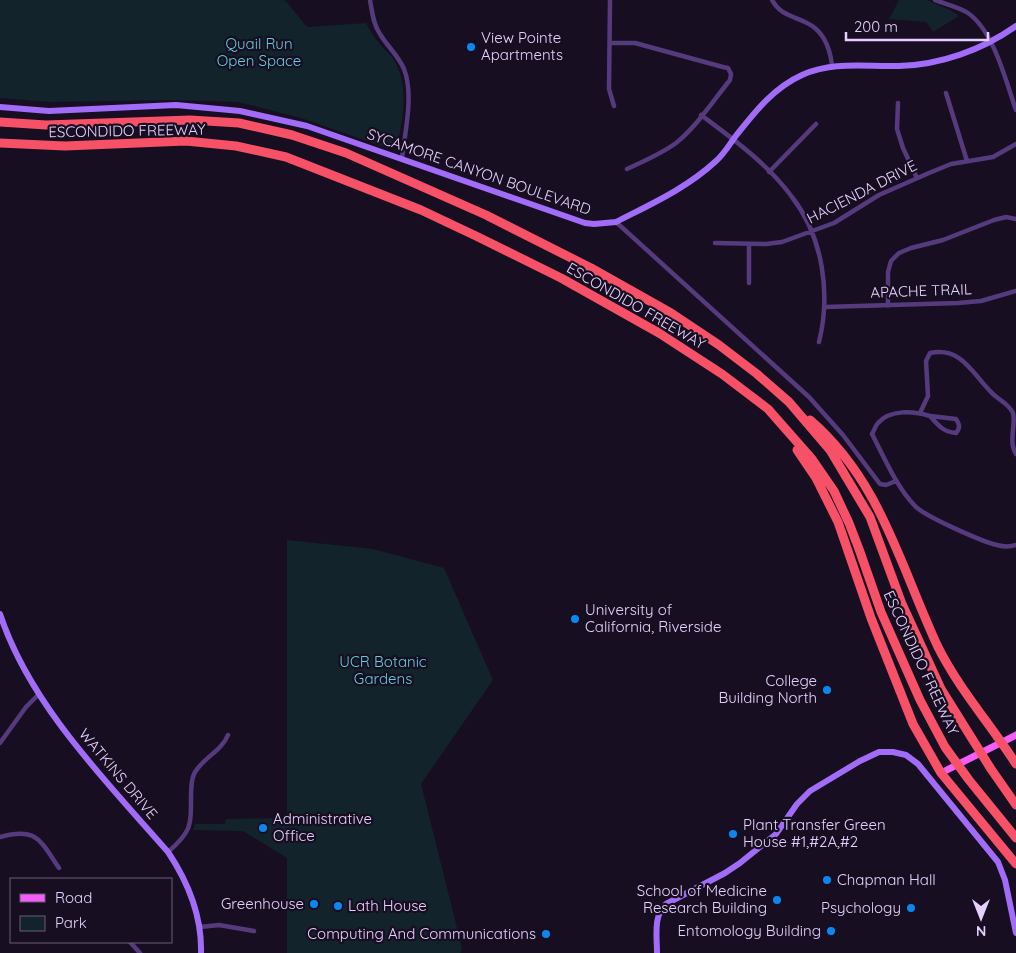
<svg xmlns="http://www.w3.org/2000/svg" width="1016" height="953" font-family="Quicksand,sans-serif">
<rect width="100%" height="100%" fill="#180e21"/>
<!-- green -->
<path fill="#12232b" d="M0 0H285L307 27 366 23C370 30 374 37 379 43 383 49 390 53 394 60 409 84 404 121 396 146L392 149 384 147 301 118 238 102 176 100 49 102 0 98Z
M899 0H927L952 11 959 16 933 32 926 22 889 19Z
M287 540 373 549 444 568 493 680 421 784 462 948 460 953H287V858L243 831 193 830 195 824H225L226 819 287 818Z"/>
<g fill="none" stroke-linecap="round" stroke-linejoin="round">
<!-- street -->
<path stroke="#553b7e" stroke-width="4.5" d="M370 0C372 11 373 24 380 34 387 46 398 55 404 69 414 94 405 132 402 158
M610 0 609 89 614 106
M772 0C780 15 793 16 807 23 824 31 830 49 832 65
M935 0C945 4 959 7 968 13 994 31 1006 82 1016 110
M610 43H635L723 67 728 68 731 74 730 80C713 101 697 126 676 143 661 154 644 161 627 169
M946 93 967 161
M898 103 897 129 903 148 917 178
M701 115C733 139 768 164 792 197 823 237 831 294 819 342
M769 172 816 124
M616 222 809 397 843 435 880 484 886 485 896 481
M715 243 766 244 782 242 834 223 879 195 929 173 951 164 993 157 1016 144
M749 283V244
M888 306V272L891 261 899 253 911 248 943 240 994 220 1006 217 1016 219
M825 307 958 303 981 301 1016 291
M920 413 928 396 926 361 930 353C962 346 973 375 993 394 999 400 1009 404 1013 413 1016 426 1008 441 1016 454
M930 416 956 419C960 425 960 428 956 433 943 432 938 425 930 416 914 411 890 409 878 423 875 426 874 431 872 434 884 457 897 488 915 506 924 516 983 542 997 545 1004 547 1010 547 1016 545
M0 743 26 707 39 694
M0 837C37 827 40 840 59 868
M168 852C191 832 191 827 191 797 191 789 191 781 194 774 202 758 221 752 228 735
M200 927 219 925 254 931
M130 942 140 953"/>
<!-- secondary -->
<path stroke="#a16cf8" stroke-width="6" d="M0 107 49 111 176 105 240 111 307 126 585 223 594 224 616 222C651 204 687 188 716 161 724 154 729 145 735 137 754 113 773 88 802 75 833 61 865 67 899 66 940 65 982 50 1016 26
M0 614C30 705 106 781 168 852 188 882 202 917 201 953
M657 953C657 937 653 915 666 904L725 873 740 863 776 834 797 804 810 791 860 761 879 752H893L906 755 918 764 998 862 1005 880 1016 933"/>
<!-- primary -->
<path stroke="#f45df8" stroke-width="7" d="M941 773 1016 735"/>
<!-- highway -->
<path stroke="#f75167" stroke-width="9" d="M0 122 46 125 190 120 239 123 292 135 346 153 486 215 591 268 671 313 719 345 757 374 789 402 830 450 870 517 902 604 941 689 991 769 1016 805
M0 143 65 146 186 141 236 146 286 157 421 210 476 236 561 278 659 333 722 374 768 409 812 459 834 491 849 523 859 549 881 612 920 700 945 747 969 780 1016 838
M810 420C881 481 900 566 938 647 959 689 991 725 1016 764
M797 450 816 478 838 522 871 618 913 724 941 773 1016 864"/>
</g>
<!-- markers -->
<g fill="#0b88ef" stroke="#180e21" stroke-width="2">
<circle cx="471" cy="47" r="5"/>
<circle cx="575" cy="619" r="5"/>
<circle cx="827" cy="690" r="5"/>
<circle cx="263" cy="828" r="5"/>
<circle cx="733" cy="834" r="5"/>
<circle cx="827" cy="880" r="5"/>
<circle cx="777" cy="900" r="5"/>
<circle cx="314" cy="904" r="5"/>
<circle cx="338" cy="906" r="5"/>
<circle cx="911" cy="908" r="5"/>
<circle cx="831" cy="931" r="5"/>
<circle cx="546" cy="934" r="5"/>
</g>
<g text-anchor="middle" stroke-width="4.5" stroke-linejoin="round" paint-order="stroke">
<!-- poi labels -->
<g font-size="15" fill="#e5d0fd" stroke="#180e21" text-anchor="start">
<text x="481" y="43">View Pointe<tspan x="481" dy="17">Apartments</tspan></text>
<text x="585" y="615">University of<tspan x="585" dy="17">California, Riverside</tspan></text>
<text x="817" y="686" text-anchor="end">College<tspan x="817" dy="17">Building North</tspan></text>
<text x="273" y="824">Administrative<tspan x="273" dy="17">Office</tspan></text>
<text x="743" y="830">Plant Transfer Green<tspan x="743" dy="17">House #1,#2A,#2</tspan></text>
<text x="837" y="885">Chapman Hall</text>
<text x="767" y="896" text-anchor="end">School of Medicine<tspan x="767" dy="17">Research Building</tspan></text>
<text x="304" y="909" text-anchor="end">Greenhouse</text>
<text x="348" y="911">Lath House</text>
<text x="901" y="913" text-anchor="end">Psychology</text>
<text x="821" y="936" text-anchor="end">Entomology Building</text>
<text x="536" y="939" text-anchor="end">Computing And Communications</text>
</g>
<!-- park labels -->
<g font-size="15" fill="#60cdd9" stroke="#180e21">
<text x="259" y="49">Quail Run<tspan x="259" dy="17">Open Space</tspan></text>
<text x="383" y="667">UCR Botanic<tspan x="383" dy="17">Gardens</tspan></text>
</g>
<!-- street labels -->
<g font-size="15" fill="#e5d0fd" stroke="#180e21">
<text transform="translate(127 131) rotate(-1)" y="5">ESCONDIDO FREEWAY</text>
<text transform="translate(479 172) rotate(19)" y="5">SYCAMORE CANYON BOULEVARD</text>
<text transform="translate(862 192) rotate(-27)" y="5">HACIENDA DRIVE</text>
<text transform="translate(921 291) rotate(-2)" y="5">APACHE TRAIL</text>
<text transform="translate(636 306) rotate(30)" y="5">ESCONDIDO FREEWAY</text>
<text transform="translate(921 663) rotate(65)" y="5">ESCONDIDO FREEWAY</text>
<text transform="translate(118 774) rotate(50)" y="5">WATKINS DRIVE</text>
</g>
</g>
<!-- legend -->
<rect x="10" y="878" width="162" height="65" fill="#180e21" stroke="#6a5c79"/>
<rect x="20" y="894" width="25" height="8" fill="#f45df8" stroke="#6a5c79"/>
<text x="55" y="903" font-size="15" fill="#e5d0fd">Road</text>
<rect x="20" y="916" width="25" height="15" fill="#12232b" stroke="#6a5c79"/>
<text x="55" y="928" font-size="15" fill="#e5d0fd">Park</text>
<!-- north arrow -->
<g transform="translate(981 918) rotate(180)" stroke="#180e21" stroke-width="4" paint-order="stroke">
<path d="M0-4L9 19L0 12L-9 19Z" fill="#e5d0fd"/>
<text y="-8" font-size="14" font-weight="bold" text-anchor="middle" fill="#e5d0fd">N</text>
</g>
<!-- scale -->
<path d="M846 32v8h142v-8" fill="none" stroke="#e5d0fd" stroke-width="2.5"/>
<text x="854" y="32" font-size="15" fill="#e5d0fd" stroke="#180e21" stroke-width="4" paint-order="stroke">200 m</text>
</svg>
